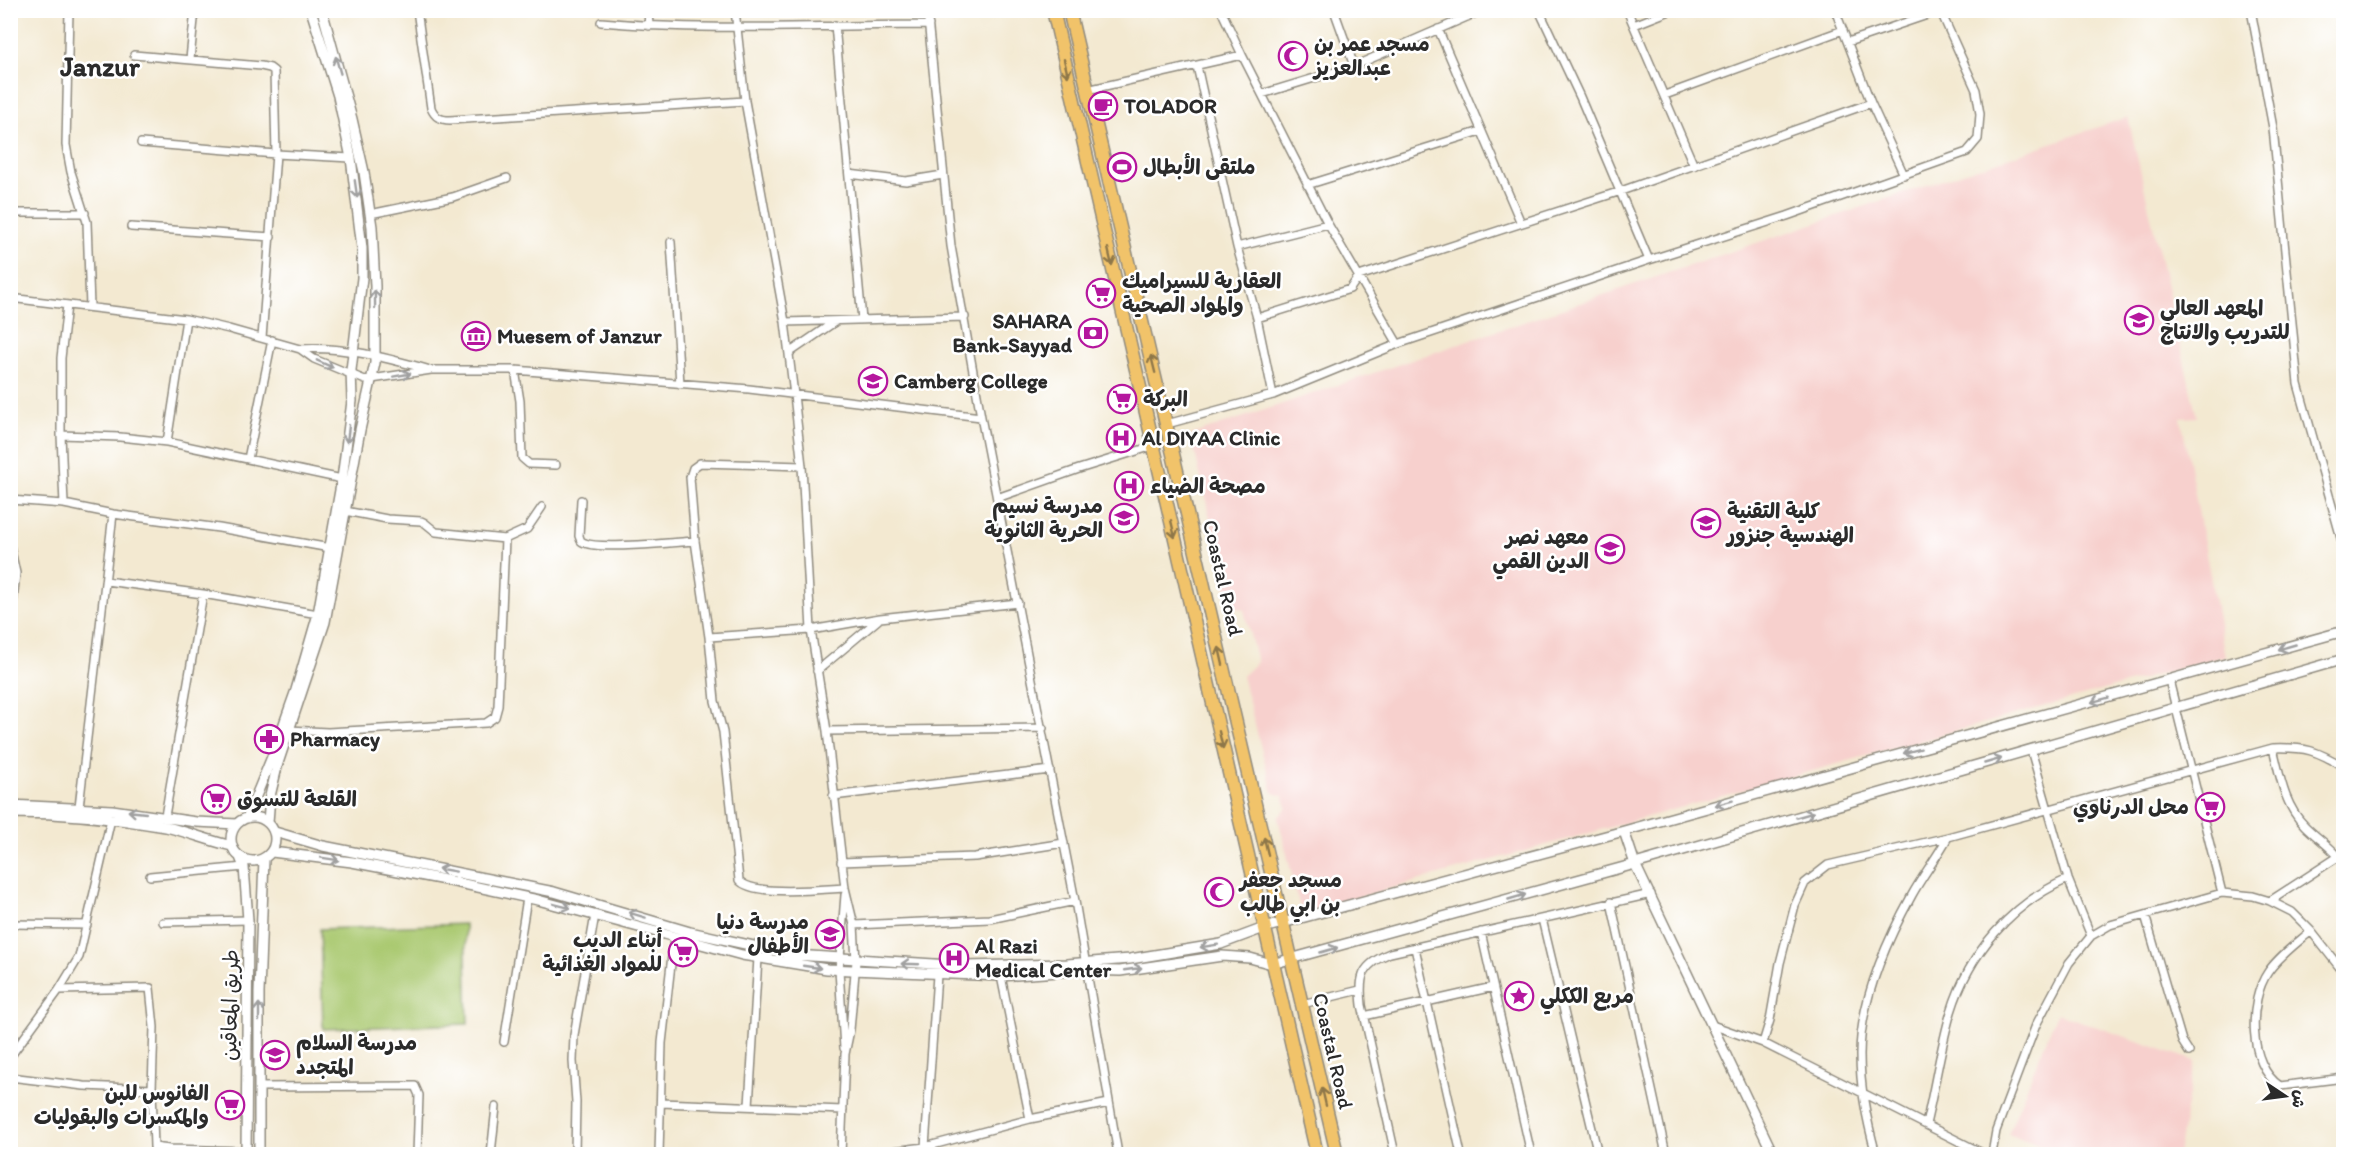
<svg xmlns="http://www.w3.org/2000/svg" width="2354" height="1165" font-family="Itim,'Playpen Sans Arabic',sans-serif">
<rect width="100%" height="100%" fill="#fff"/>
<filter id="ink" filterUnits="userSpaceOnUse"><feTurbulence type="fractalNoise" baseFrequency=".0167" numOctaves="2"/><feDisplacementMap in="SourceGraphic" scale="12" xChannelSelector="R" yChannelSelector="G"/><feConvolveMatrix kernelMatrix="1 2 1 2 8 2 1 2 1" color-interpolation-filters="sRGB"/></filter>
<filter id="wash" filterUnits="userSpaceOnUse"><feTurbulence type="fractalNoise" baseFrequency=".008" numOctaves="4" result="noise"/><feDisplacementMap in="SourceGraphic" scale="24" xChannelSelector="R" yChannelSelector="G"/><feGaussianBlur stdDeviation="1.35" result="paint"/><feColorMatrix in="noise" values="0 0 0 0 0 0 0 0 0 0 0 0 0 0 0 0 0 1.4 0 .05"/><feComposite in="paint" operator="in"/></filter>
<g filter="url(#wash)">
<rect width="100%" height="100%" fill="#f3e9d1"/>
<!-- built -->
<path fill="#f7d0cd" d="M2128 117 2197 417 2181 418 2225 656 1313 910 1300 908 1278 818 1287 807 1283 796 1273 793 1242 676 1257 662 1244 610 1230 605 1191 435Z
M2057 1013 2195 1061 2178 1154H2043L2040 1145 2008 1134Z"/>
<!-- pitch -->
<path fill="#aac971" stroke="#6a7a4e" stroke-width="1.5" d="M465 924 468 1024 323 1029 320 929Z"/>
</g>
<g filter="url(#ink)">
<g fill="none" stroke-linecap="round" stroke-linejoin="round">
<!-- minor casing -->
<g stroke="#8f8a7e" stroke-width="10">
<path id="minor" d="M69 10 66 145 71 172 87 222 90 307
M417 10 431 108C435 117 440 120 450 120L745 101
M648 10 649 26
M735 10 745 101 785 322 794 395 802 466 811 630 827 731 845 888 854 925 856 961 850 1030 845 1054 841 1154
M927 10 951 246 981 417 1075 901 1118 1154
M1221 10 1242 55
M1334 10 1354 66
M1627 10 1694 166
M2251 10 2273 128 2298 384 2344 549
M601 22C710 32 819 25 929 25
M835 25 862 320
M1634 25 1672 10
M1438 29 1521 223
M1848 42 1939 11
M134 55 261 66 270 68 274 71 276 154 262 338
M190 59 195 10
M1197 66 1237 247 1257 318
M1087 90 1242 55 1328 224 1398 344
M1262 94 1354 66 1483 10
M1665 95 1843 30
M1871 103 1904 175
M141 143 276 154 351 158
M849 174 906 181 943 175
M1307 185 1481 131
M10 213H85
M370 214 453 197 507 178
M131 227 271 237
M671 242 680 384
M1237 247 1328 224
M1649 260 1787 216 1967 152 1978 139 1980 114 1976 90 1940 10
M10 298 186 319 229 329 300 349 314 359 365 380 431 370H515L749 389 981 417
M785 322 965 317
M300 349C343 346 387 358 427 369
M789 353 836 321
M515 370 520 401 522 458 529 464 556 465
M1273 395 1257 318 1350 289 1359 276 1621 191 1871 103 1835 10
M1167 424 1273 395 1398 344 1649 260 1580 97 1539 10
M61 435 120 437 167 442 342 479
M167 442 186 319
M248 459 272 340
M997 498 1079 469 1153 446
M10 500 64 504 113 514 219 528 330 548
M581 500 579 536C581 541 580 541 585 543 601 550 674 542 695 541
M64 504 61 435V358L67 305
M345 511 387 519 421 521 425 523 436 532 505 539 527 529 542 507
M10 546 16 573 10 630
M106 581 203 594 318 614
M709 637 695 541 690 477 693 468 700 463 802 466
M817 671 878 620
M2169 680 2222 893
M289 730 328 732 486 723 495 717 498 706 505 539
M827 731 1043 728
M2273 748C2280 776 2284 805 2305 826 2318 839 2333 848 2344 863
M2031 750 2068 879 2091 936
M833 796 1050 770
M79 807 113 514
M165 816 203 594
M841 862 975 857 1064 843
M150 876 244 867
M845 888C824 889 752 897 739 880L723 732 715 701 709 637 811 630 880 618 1018 603
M2270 901 2344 853
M1611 902 1666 1154
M2145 915 2182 1041 2189 1052
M1542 919 1598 1154
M163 922 248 920
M10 924 87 925
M854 925 990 919 1075 901
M2311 931C2297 943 2279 956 2268 972 2248 1001 2248 1065 2280 1086L2344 1078
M1481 932 1531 1154
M1415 948 1461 1154
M1001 976 1030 1119
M59 990 150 988 154 1027 152 1089 154 1147 169 1149 246 1151
M1302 1004 1360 990
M1364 1016 1493 987
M1712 1025 1763 1043 1984 1154
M504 1042 527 898
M1763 1043 1770 1020 1780 963 1795 905 1805 883 1828 865 1948 837 2273 748C2306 747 2316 750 2344 767
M844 1048 839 970 845 895
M10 1057 59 990 79 957 111 819
M10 1077 84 1086 152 1089
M259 1087 415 1086 419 1095 417 1154
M661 1103 843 1110
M749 1106 758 958
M1926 1124C1935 1087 1940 1049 1951 1012 1969 953 2012 903 2068 879
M925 1147 937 975
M491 1154 496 1107
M575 1154 576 1102 573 1061 574 1035 595 915
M659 1154 662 1043 674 938
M869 1154 925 1147 1030 1119 1109 1103
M1395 1154 1362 1005C1359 976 1361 965 1390 953L1651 894
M1876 1154C1867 1122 1860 1089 1860 1055 1860 1000 1886 942 1912 895 1923 875 1937 857 1948 837
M1992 1154 1996 1131 2036 1025 2069 963 2091 936 2110 925 2222 893 2253 896 2270 901 2292 912 2311 931 2344 973"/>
</g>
<!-- tertiary casing -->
<g stroke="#8f8a7e" stroke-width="12">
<path id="tertiary" d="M10 805 112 810 196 822 237 824
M10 813C62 813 115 818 166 827 188 832 210 841 232 846
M231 839a22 22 0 1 1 44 0a22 22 0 1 1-44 0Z
M247 818 274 752 296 690 318 614 342 479 352 401 351 370 362 278V248L351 158 338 96 311 10
M268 822 270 796 278 763 325 622 360 430 375 363V286L372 227 364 172 352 119 322 10
M1624 831 1635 864 1773 1154
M275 832 323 846 554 892 690 932 795 955 965 966 1067 964 1130 959 1221 944 1264 928 1624 831 2344 631
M272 852 352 862 445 880 538 900 742 955 827 969 1001 976 1087 970 1120 971 1222 956 1250 958 1272 964 1635 864 2344 659
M240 857 244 867 248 920 246 1154
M259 1154V993L264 859"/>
</g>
<!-- trunk casing -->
<g stroke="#8f8a7e" stroke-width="15">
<path id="trunk" d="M1053 10 1317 1154
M1069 10 1337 1154"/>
</g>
<!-- minor -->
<use href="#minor" stroke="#fff" stroke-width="7"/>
<!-- tertiary -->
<use href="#tertiary" stroke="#fff" stroke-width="9"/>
<!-- trunk -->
<use href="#trunk" stroke="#f1c36a" stroke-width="12"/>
</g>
<!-- one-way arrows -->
<defs><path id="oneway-shaft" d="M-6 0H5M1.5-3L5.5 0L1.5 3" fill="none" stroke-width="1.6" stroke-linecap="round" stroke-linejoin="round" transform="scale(1.5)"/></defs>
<g stroke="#a0a0a0">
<use href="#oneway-shaft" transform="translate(338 65) rotate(-106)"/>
<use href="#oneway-shaft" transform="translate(356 189) rotate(82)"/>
<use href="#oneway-shaft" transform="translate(375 299) rotate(-91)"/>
<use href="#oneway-shaft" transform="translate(325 364) rotate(24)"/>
<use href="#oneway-shaft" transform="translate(402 375) rotate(-10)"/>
<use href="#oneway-shaft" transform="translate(348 434) rotate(97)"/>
<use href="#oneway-shaft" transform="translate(2287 647) rotate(164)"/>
<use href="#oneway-shaft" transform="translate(2100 700) rotate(165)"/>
<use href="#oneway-shaft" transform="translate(1912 751) rotate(165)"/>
<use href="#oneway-shaft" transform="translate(1993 761) rotate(-16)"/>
<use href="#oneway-shaft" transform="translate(1724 803) rotate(165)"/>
<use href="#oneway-shaft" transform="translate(137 812) rotate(-174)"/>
<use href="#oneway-shaft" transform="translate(1805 815) rotate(-16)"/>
<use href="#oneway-shaft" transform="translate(330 859) rotate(9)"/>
<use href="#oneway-shaft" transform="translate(447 870) rotate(-170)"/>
<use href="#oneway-shaft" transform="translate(1517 897) rotate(-16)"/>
<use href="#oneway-shaft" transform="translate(562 906) rotate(14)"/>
<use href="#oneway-shaft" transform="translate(637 915) rotate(-163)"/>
<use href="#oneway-shaft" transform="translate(1209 946) rotate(171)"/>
<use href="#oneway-shaft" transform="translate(1329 950) rotate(-16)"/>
<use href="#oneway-shaft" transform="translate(910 964) rotate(-178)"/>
<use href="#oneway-shaft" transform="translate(812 967) rotate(8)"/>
<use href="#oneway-shaft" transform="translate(1133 969) rotate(-8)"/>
<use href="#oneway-shaft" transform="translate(259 1012) rotate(-90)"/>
</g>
<g stroke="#8e774a">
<use href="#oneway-shaft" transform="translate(1066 68) rotate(77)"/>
<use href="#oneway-shaft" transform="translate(1110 257) rotate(77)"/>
<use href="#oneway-shaft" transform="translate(1153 364) rotate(-104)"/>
<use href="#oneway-shaft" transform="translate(1173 529) rotate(77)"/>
<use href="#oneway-shaft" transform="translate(1221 656) rotate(-103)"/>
<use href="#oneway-shaft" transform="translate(1221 740) rotate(77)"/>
<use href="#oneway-shaft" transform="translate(1266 846) rotate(-103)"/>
<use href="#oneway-shaft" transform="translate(1324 1097) rotate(-103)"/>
</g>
</g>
<!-- icons -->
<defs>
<g id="mosque-ring" transform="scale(1.5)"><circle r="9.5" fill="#fff" stroke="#b5179e" stroke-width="1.5"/><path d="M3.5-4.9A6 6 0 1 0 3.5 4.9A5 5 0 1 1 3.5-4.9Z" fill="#b5179e"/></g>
<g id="cafe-ring" transform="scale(1.5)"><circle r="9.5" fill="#fff" stroke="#b5179e" stroke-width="1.5"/><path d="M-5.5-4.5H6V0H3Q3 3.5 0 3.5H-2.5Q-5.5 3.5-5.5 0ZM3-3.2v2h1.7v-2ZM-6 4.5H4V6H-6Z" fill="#b5179e"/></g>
<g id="stadium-ring" transform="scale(1.5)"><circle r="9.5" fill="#fff" stroke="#b5179e" stroke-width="1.5"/><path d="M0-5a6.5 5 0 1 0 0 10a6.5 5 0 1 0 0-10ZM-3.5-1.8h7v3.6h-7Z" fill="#b5179e"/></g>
<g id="supermarket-ring" transform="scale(1.5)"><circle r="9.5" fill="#fff" stroke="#b5179e" stroke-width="1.5"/><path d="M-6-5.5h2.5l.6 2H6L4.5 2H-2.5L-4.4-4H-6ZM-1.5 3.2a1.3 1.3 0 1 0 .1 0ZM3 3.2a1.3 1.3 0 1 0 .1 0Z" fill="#b5179e"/></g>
<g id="university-ring" transform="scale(1.5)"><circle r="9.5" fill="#fff" stroke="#b5179e" stroke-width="1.5"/><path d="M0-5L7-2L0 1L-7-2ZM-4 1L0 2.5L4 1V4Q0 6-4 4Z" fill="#b5179e"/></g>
<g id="bank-ring" transform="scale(1.5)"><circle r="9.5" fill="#fff" stroke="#b5179e" stroke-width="1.5"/><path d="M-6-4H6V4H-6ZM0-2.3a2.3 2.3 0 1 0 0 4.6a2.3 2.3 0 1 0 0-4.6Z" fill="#b5179e"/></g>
<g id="museum-ring" transform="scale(1.5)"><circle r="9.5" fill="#fff" stroke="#b5179e" stroke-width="1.5"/><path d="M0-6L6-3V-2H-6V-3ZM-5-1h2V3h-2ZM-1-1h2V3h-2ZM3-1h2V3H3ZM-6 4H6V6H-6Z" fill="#b5179e"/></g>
<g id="hospital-ring" transform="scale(1.5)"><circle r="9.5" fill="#fff" stroke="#b5179e" stroke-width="1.5"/><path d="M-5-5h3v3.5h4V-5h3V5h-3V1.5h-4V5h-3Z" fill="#b5179e"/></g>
<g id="school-ring" transform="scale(1.5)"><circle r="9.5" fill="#fff" stroke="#b5179e" stroke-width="1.5"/><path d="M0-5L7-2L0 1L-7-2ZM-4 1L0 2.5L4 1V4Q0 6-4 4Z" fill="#b5179e"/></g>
<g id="pharmacy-ring" transform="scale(1.5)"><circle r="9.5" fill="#fff" stroke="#b5179e" stroke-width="1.5"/><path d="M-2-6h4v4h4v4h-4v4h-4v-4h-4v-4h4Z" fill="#b5179e"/></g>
<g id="sight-ring" transform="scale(1.5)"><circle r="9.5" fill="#fff" stroke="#b5179e" stroke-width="1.5"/><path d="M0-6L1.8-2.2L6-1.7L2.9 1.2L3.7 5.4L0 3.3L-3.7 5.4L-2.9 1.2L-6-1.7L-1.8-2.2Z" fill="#b5179e"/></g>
</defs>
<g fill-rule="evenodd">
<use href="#mosque-ring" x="1293" y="56"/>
<use href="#cafe-ring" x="1103" y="106"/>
<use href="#stadium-ring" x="1122" y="167"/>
<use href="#supermarket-ring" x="1101" y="293"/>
<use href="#university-ring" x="2139" y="320"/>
<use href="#bank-ring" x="1093" y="333"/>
<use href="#museum-ring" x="476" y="336"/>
<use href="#university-ring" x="873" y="381"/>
<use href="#supermarket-ring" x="1122" y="399"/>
<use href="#hospital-ring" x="1121" y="438"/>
<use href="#hospital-ring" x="1129" y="486"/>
<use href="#school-ring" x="1124" y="518"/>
<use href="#university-ring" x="1706" y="523"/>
<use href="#university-ring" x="1610" y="549"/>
<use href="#pharmacy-ring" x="269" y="739"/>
<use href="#supermarket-ring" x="216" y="799"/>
<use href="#supermarket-ring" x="2210" y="807"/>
<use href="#mosque-ring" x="1219" y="892"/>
<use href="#school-ring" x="830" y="934"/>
<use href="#supermarket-ring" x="683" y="952"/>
<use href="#hospital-ring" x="954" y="958"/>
<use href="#sight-ring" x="1519" y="996"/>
<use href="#school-ring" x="275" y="1055"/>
<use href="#supermarket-ring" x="230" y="1105"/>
</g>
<g text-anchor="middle" stroke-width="5" stroke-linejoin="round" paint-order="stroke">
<!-- poi labels -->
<g font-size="21" font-weight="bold" fill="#2b2b2b" stroke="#fff" text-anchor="start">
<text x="1314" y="51">مسجد عمر بن<tspan x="1314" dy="24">عبدالعزيز</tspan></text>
<text x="1124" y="113">TOLADOR</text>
<text x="1143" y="174">ملتقى الأبطال</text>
<text x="1122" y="288">العقارية للسيراميك<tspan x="1122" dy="24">والمواد الصحية</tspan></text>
<text x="2160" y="315">المعهد العالي<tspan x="2160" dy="24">للتدريب والانتاج</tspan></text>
<text x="1072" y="328" text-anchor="end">SAHARA<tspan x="1072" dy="24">Bank-Sayyad</tspan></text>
<text x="497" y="343">Muesem of Janzur</text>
<text x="894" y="388">Camberg College</text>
<text x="1143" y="406">البركة</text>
<text x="1142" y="445">Al DIYAA Clinic</text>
<text x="1150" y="493">مصحة الضياء</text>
<text x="1103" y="513" text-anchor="end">مدرسة نسيم<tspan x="1103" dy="24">الحرية الثانوية</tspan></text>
<text x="1727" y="518">كلية التقنية<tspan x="1727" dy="24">الهندسية جنزور</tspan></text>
<text x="1589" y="544" text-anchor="end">معهد نصر<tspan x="1589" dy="24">الدين القمي</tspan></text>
<text x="290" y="746">Pharmacy</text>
<text x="237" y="806">القلعة للتسوق</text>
<text x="2189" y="814" text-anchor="end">محل الدرناوي</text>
<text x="1240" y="887">مسجد جعفر<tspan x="1240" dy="24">بن ابي طالب</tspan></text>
<text x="809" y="929" text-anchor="end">مدرسة دنيا<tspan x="809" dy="24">الأطفال</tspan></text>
<text x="662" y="947" text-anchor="end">أبناء الديب<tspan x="662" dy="24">للمواد الغذائية</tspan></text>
<text x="975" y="953">Al Razi<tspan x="975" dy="24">Medical Center</tspan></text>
<text x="1540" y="1003">مربع الككلي</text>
<text x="296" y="1050">مدرسة السلام<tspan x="296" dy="24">المتجدد</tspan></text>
<text x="209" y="1100" text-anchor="end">الفانوس للبن<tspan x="209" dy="24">والمكسرات والبقوليات</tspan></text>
</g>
<!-- street labels -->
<g font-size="21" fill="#2b2b2b" stroke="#fff">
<text transform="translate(1223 578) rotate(77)" y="7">Coastal Road</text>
<text transform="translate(230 1005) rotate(-89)" y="7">طريق المعاقين</text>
<text transform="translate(1333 1051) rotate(77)" y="7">Coastal Road</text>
</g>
<!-- district labels -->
<g font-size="27" font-weight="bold" fill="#2b2b2b" stroke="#fff">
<text x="100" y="76">Janzur</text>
</g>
</g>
<!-- margin -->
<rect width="2354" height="1165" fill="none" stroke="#fff" stroke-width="36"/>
<!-- north arrow -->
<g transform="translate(2285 1096) rotate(103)" stroke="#ffffff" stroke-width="4.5" paint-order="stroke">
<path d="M0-4.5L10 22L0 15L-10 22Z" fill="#2b2b2b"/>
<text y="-9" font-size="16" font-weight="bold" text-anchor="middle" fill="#2b2b2b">ش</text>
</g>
</svg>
